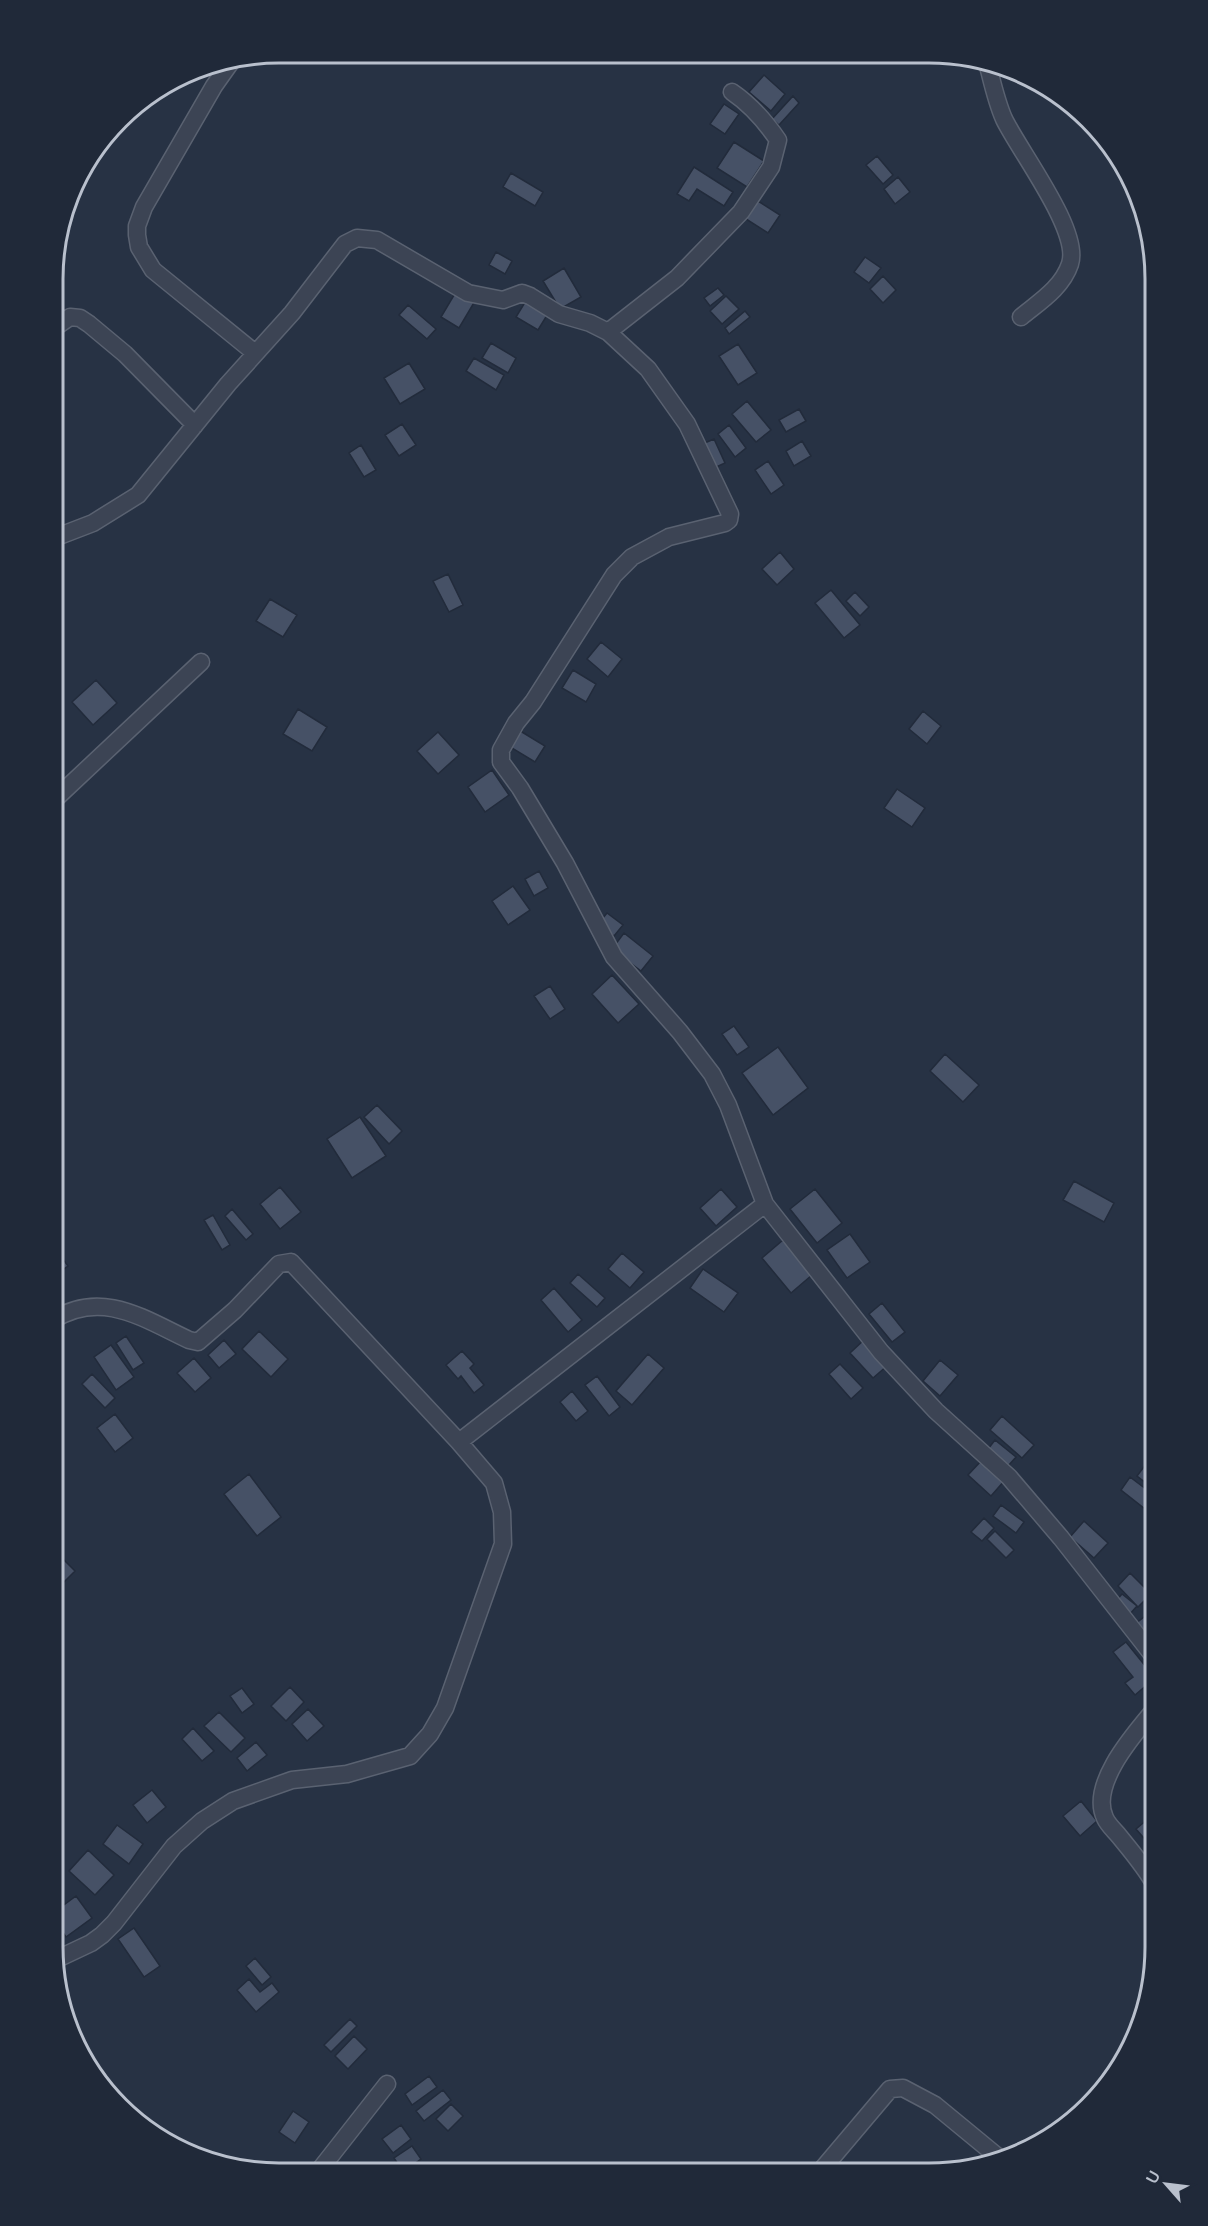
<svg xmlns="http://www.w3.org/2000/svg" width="1208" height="2226" font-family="'Nunito Sans',sans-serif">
<rect width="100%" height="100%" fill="#273244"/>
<!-- building -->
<path fill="#465166" stroke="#222b3b" stroke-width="1.5" d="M764 75 785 94 771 111 749 92Z
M793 96 799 103 779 125 772 119Z
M724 104 739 114 725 134 710 124Z
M734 142 764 161 747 187 717 168Z
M877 156 893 175 883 184 866 165Z
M694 167 733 192 724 206 697 189 689 201 677 194Z
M511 173 543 192 535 206 503 187Z
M898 177 910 192 895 204 884 189Z
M758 201 780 215 768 233 746 219Z
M496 252 512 261 505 274 489 265Z
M865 257 881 268 869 283 854 272Z
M564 268 581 297 560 309 543 281Z
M883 276 896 290 883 303 870 289Z
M718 288 724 295 710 306 704 298Z
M457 290 475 301 459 328 441 317Z
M726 296 739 309 722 324 710 311Z
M527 299 549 312 538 330 516 317Z
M408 305 436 329 427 339 399 315Z
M745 311 750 317 729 334 725 328Z
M491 343 516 358 508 373 482 358Z
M738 344 757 373 738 385 719 356Z
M474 358 504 375 496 390 466 371Z
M409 363 425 389 400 404 384 378Z
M747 401 771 430 756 442 732 414Z
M799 409 806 421 786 432 779 420Z
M402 424 416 445 399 456 385 435Z
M729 425 746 448 735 457 718 434Z
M714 439 725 463 712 469 700 445Z
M802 441 811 456 794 466 786 451Z
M361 445 376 470 364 477 349 453Z
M768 461 784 485 771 494 755 470Z
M780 552 794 569 777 585 762 569Z
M448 574 463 605 449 612 433 581Z
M831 590 860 625 844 638 815 603Z
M855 592 869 607 860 616 846 601Z
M270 599 297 615 283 637 256 621Z
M601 642 622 659 608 677 587 659Z
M573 670 596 684 586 702 562 688Z
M96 680 117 703 93 725 72 702Z
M298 709 327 727 312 751 283 734Z
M923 711 941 726 927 744 909 729Z
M517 729 545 746 535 762 507 745Z
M438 732 459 755 438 774 417 751Z
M492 770 509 795 485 812 468 787Z
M897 789 925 808 912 827 884 808Z
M539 871 548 888 534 896 525 879Z
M513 886 530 910 508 925 492 901Z
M607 913 623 925 614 936 598 924Z
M624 933 653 956 641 971 612 949Z
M612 975 639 1004 618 1023 592 994Z
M550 986 565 1009 550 1019 534 996Z
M734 1026 749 1047 737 1055 722 1034Z
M778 1047 808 1088 773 1115 742 1073Z
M945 1054 979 1085 963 1102 930 1071Z
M377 1105 402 1131 389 1144 364 1117Z
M360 1117 386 1156 352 1178 327 1139Z
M1074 1181 1114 1203 1104 1222 1063 1200Z
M280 1187 301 1212 280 1229 260 1204Z
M721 1189 737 1207 716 1226 700 1208Z
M815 1189 842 1223 817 1243 790 1209Z
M232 1209 253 1234 246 1240 225 1216Z
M213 1215 230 1245 222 1250 204 1220Z
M850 1234 870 1262 847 1278 827 1250Z
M783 1240 812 1275 791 1293 762 1258Z
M55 1248 68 1266 54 1276 53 1250Z
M622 1253 644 1272 630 1288 608 1269Z
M703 1269 738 1293 724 1312 690 1288Z
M578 1274 605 1298 597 1307 570 1283Z
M554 1288 582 1320 568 1332 541 1300Z
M882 1303 905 1332 892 1342 869 1314Z
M259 1331 288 1359 271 1377 242 1349Z
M126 1336 144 1363 133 1370 116 1343Z
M865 1339 888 1365 873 1378 850 1353Z
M224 1340 236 1354 219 1368 208 1355Z
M111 1345 134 1377 116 1390 94 1357Z
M462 1351 474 1364 470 1368 484 1385 474 1393 461 1376 458 1379 446 1365Z
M648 1354 664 1368 632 1405 616 1391Z
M194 1358 211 1378 195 1392 177 1373Z
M940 1360 958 1375 940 1396 923 1381Z
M840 1364 863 1388 851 1399 829 1374Z
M92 1374 115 1398 105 1408 82 1384Z
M597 1376 620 1407 609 1416 585 1385Z
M572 1391 588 1411 576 1421 560 1402Z
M115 1414 133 1438 115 1452 97 1428Z
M1002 1416 1034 1445 1022 1458 990 1430Z
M995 1440 1016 1457 1008 1466 988 1449Z
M982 1460 1005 1480 991 1496 968 1475Z
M1146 1464 1155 1471V1490L1137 1476Z
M249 1474 281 1517 257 1536 224 1494Z
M1130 1477 1155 1496 1154 1516 1121 1490Z
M1001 1505 1024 1522 1016 1533 993 1516Z
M984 1518 994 1528 982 1541 971 1532Z
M1084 1521 1108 1543 1094 1558 1070 1537Z
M995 1531 1014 1550 1006 1558 987 1539Z
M56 1552 75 1571 58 1588 53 1583V1555Z
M1130 1573 1151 1594 1138 1607 1118 1586Z
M1122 1594 1137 1606 1129 1615 1115 1602Z
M1148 1614 1155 1623V1650L1135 1624Z
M1126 1642 1155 1678 1135 1695 1125 1683 1133 1677 1113 1652Z
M290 1687 304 1702 286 1721 271 1706Z
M242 1688 254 1704 242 1713 230 1696Z
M308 1709 324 1726 307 1741 292 1724Z
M219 1712 245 1738 231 1752 204 1726Z
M193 1728 214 1751 202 1761 182 1739Z
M256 1742 267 1755 247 1771 237 1758Z
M152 1790 166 1807 147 1823 133 1805Z
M1081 1801 1097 1821 1080 1836 1063 1816Z
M1155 1813V1851L1136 1829Z
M117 1825 143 1844 129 1864 103 1844Z
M88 1850 114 1875 95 1895 69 1871Z
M76 1896 92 1918 66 1937 53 1918V1913Z
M134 1928 160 1966 144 1977 118 1939Z
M255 1958 271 1977 262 1985 246 1966Z
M249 1979 260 1992 272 1983 279 1992 256 2012 237 1990Z
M350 2019 357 2026 331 2052 324 2045Z
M354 2036 367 2049 348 2069 335 2056Z
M429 2076 437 2087 412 2105 405 2094Z
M443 2090 451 2100 424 2121 416 2111Z
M451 2104 463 2116 448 2131 436 2119Z
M293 2111 309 2122 295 2143 279 2132Z
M401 2125 411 2139 393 2153 382 2139Z
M412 2146 421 2159 403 2172 394 2158Z"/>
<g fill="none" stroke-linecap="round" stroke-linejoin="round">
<!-- street casing -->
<g stroke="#5a6271" stroke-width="19">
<path id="street" d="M231 62 214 86 144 207 137 226V235L139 247 153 270 255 353
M987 62C992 81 996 101 1004 119 1020 152 1081 231 1070 264 1062 288 1039 302 1021 317
M54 328 70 317 80 318 89 324 125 354 195 425
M608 332 677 278 741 212 771 167 778 140C765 121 751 105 732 92
M54 538 93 523 138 495 228 384 292 313 345 244 357 238 377 240 468 293 503 300 522 293 530 296 559 314 590 323 608 332 648 369 687 424 730 514 729 520 725 523 669 537 632 557 614 575 533 702 516 723 501 750V762L520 788 565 863 614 957 680 1032 712 1074 728 1105 765 1204
M54 800 201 662
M53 1320C102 1289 144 1319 189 1340L198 1342 235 1310 279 1264 291 1262 459 1442
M1155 1885C1145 1867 1132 1852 1119 1836 1115 1831 1108 1825 1105 1818 1089 1784 1135 1733 1155 1709
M55 1960 91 1943 102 1935 114 1923 174 1846 202 1821 233 1801 292 1780 347 1774 410 1756 430 1734 445 1708 503 1544 502 1512 494 1483 459 1442 765 1204 881 1352 936 1411 1009 1477 1061 1538 1155 1658
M318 2172 387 2084
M819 2173 890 2089 903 2088 935 2105 1003 2161"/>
</g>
<!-- street -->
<use href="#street" stroke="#3c4454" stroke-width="16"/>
</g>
<!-- crop -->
<path d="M0 0H1208V2226H0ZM279 63H929A216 216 0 0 1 1145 279V1947A216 216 0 0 1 929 2163H279A216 216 0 0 1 63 1947V279A216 216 0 0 1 279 63Z" fill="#202939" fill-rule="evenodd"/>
<path fill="none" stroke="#b9c0cd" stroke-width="3" d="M279 63H929A216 216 0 0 1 1145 279V1947A216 216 0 0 1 929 2163H279A216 216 0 0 1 63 1947V279A216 216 0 0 1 279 63Z"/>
<!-- north arrow -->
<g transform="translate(1166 2184) rotate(298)" stroke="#202939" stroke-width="4.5" paint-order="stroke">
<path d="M0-4.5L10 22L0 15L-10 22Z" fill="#b9c0cd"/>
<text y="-9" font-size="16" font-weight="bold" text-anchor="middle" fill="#b9c0cd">U</text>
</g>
</svg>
